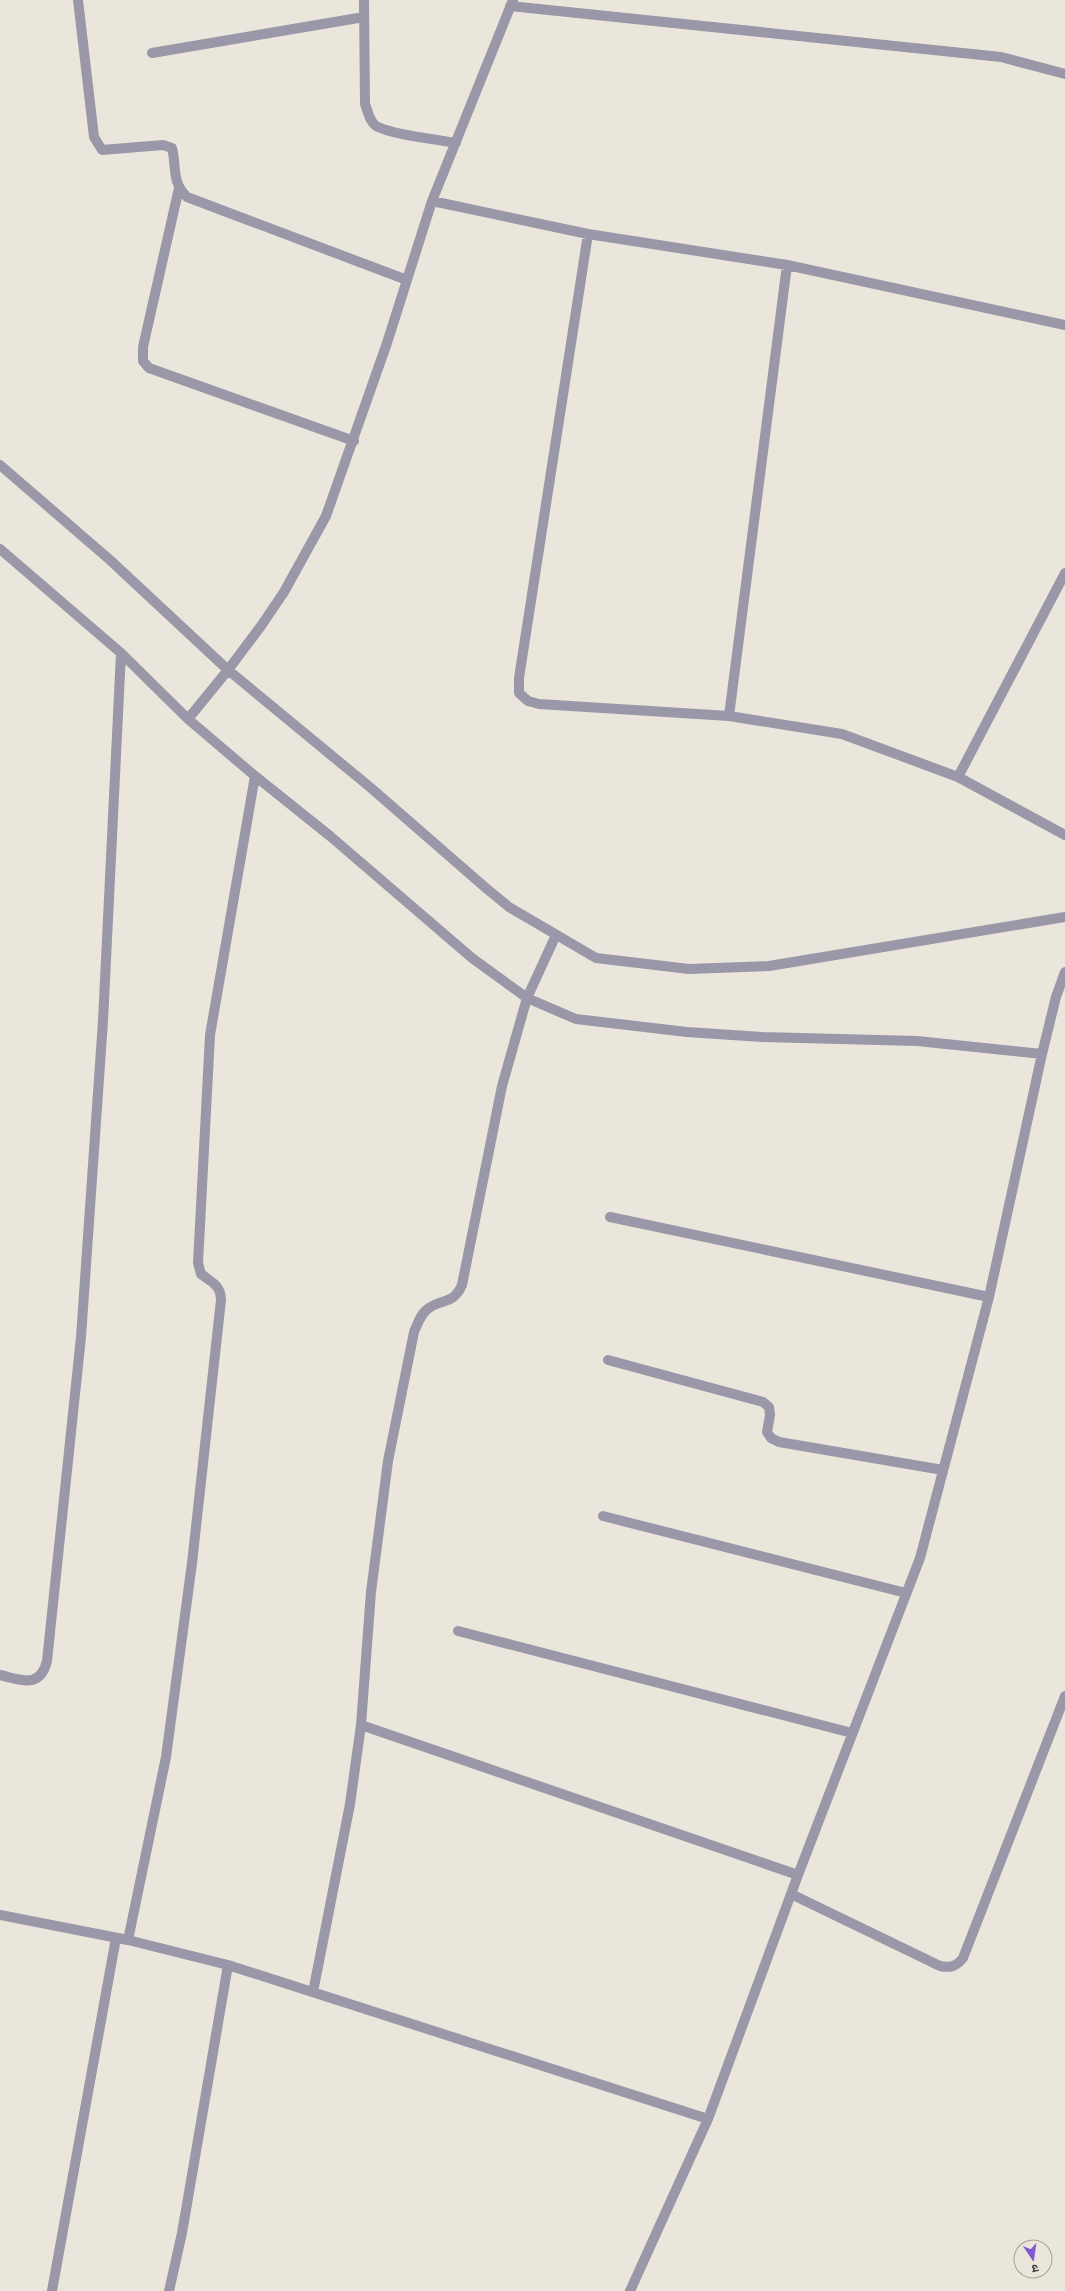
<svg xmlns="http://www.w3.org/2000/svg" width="1065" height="2291" font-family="'Public Sans','Noto Sans Devanagari',sans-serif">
<rect width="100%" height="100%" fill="#ebe6db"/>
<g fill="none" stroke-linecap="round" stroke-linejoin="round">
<!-- street -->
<path stroke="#9a97a8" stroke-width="10" d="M78 0 94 137 102 150 163 145 172 148C177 168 171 181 187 197L407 280
M364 0 365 104C368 111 369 121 376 126 392 135 437 139 456 143
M510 6 1001 57 1065 74
M152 53 364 17
M179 188 143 347V361L149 368 354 441
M432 201 588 234 787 265 1065 325
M588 234 519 678V693L528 701 539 704 729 716 842 734 958 777 1065 573
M0 465 110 560 228 670 371 788 487 889 509 907 596 958 689 969 769 966 1065 917
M0 549 121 653 188 719 255 776 330 836 472 958 527 998 576 1019 687 1032 762 1037 917 1041 1042 1054
M729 716 787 265
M188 719 228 670 261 626 284 592 326 516 387 343 432 201 513 0
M958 777 1065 835
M610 1217 989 1297
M608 1360 763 1402 769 1407 770 1415 767 1432 771 1438 779 1442 943 1470
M603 1516 906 1593
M458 1631 852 1733
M0 1675C22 1680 40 1689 47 1661L81 1337 103 1021 121 653
M361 1725 798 1875
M791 1894 940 1966C950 1968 956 1967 963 1958L1065 1696
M0 1915 128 1940 228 1965 708 2119
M128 1940 166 1757 192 1563 221 1300C221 1285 211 1282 201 1274L198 1263 210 1035 255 776
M313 1992 350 1804 361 1725 371 1592 388 1461 414 1332C418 1323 421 1313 429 1308 443 1298 453 1305 462 1285L502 1086 527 998 556 935
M52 2291 116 1938
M169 2291 182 2233 228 1965
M630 2291 708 2119 798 1875 920 1558 989 1297 1042 1054 1056 997 1065 972"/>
</g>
<!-- north arrow -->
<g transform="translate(1033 2259) rotate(167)"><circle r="19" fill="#ebe6db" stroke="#a39f97"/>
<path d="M0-3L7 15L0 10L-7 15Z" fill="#7f58d2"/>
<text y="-6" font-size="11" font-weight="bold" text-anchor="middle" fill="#363430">उ</text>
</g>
</svg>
